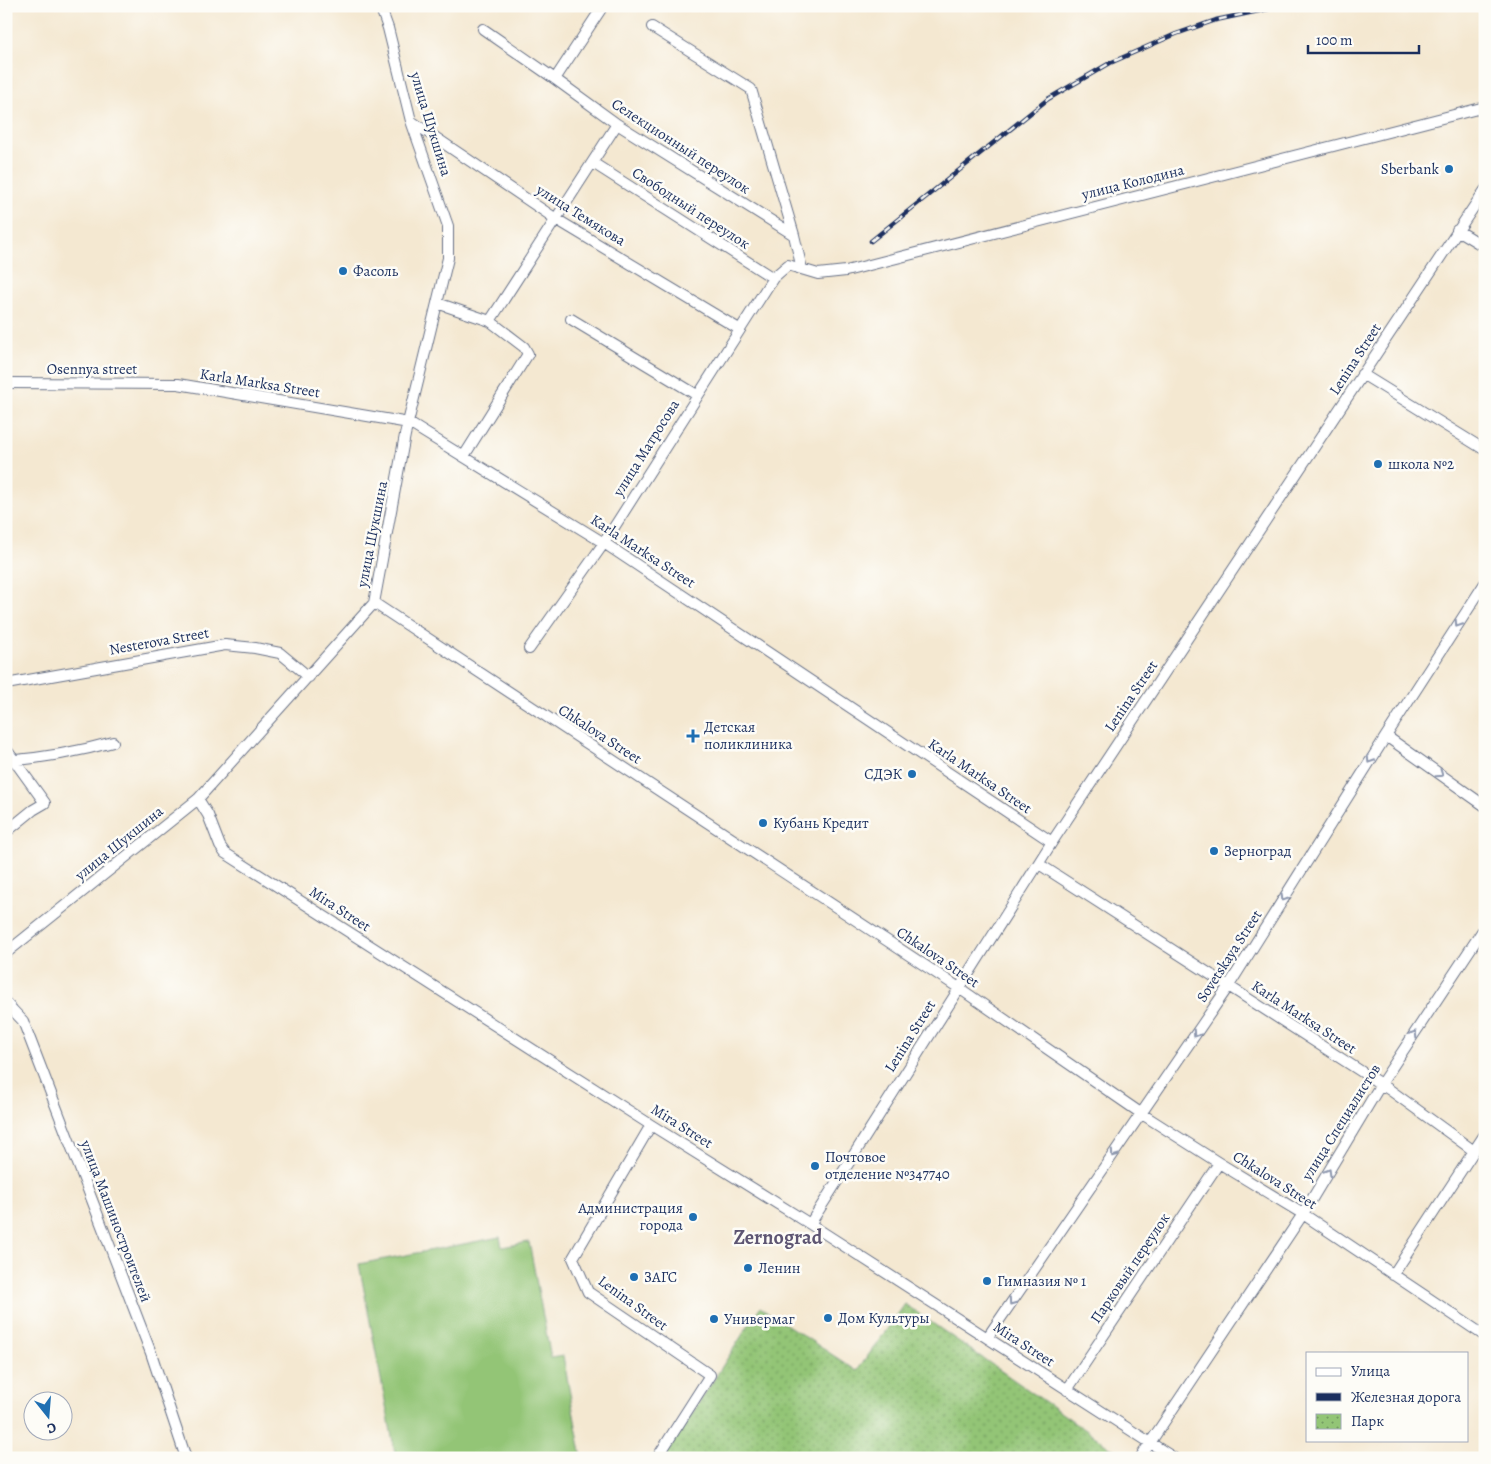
<svg xmlns="http://www.w3.org/2000/svg" width="1491" height="1464" font-family="Alegreya,serif">
<defs>
<pattern id="park-dots" width="8" height="8" patternUnits="userSpaceOnUse" patternTransform="scale(1.25)"><rect width="8" height="8" fill="#93c576"/><path d="M2 2h.1M6 6h.1" fill="none" stroke="#77a064" stroke-width="1.8" stroke-linecap="round"/></pattern>
</defs>
<rect width="100%" height="100%" fill="#fdfcf7"/>
<filter id="ink" filterUnits="userSpaceOnUse"><feTurbulence type="fractalNoise" baseFrequency=".02" numOctaves="2"/><feDisplacementMap in="SourceGraphic" scale="10" xChannelSelector="R" yChannelSelector="G"/><feConvolveMatrix kernelMatrix="1 2 1 2 8 2 1 2 1" color-interpolation-filters="sRGB"/></filter>
<filter id="wash" filterUnits="userSpaceOnUse"><feTurbulence type="fractalNoise" baseFrequency=".0096" numOctaves="4" result="noise"/><feDisplacementMap in="SourceGraphic" scale="20" xChannelSelector="R" yChannelSelector="G"/><feGaussianBlur stdDeviation="1.12" result="paint"/><feColorMatrix in="noise" values="0 0 0 0 0 0 0 0 0 0 0 0 0 0 0 0 0 1.4 0 .05"/><feComposite in="paint" operator="in"/></filter>
<g filter="url(#wash)">
<rect width="100%" height="100%" fill="#f4e8d1"/>
<!-- green -->
<path fill="#93c576" stroke="#577a6a" d="M500 1237 502 1247 529 1242 551 1358 563 1356 582 1458H396L359 1264Z"/>
<!-- park -->
<path fill="url(#park-dots)" stroke="#577a6a" d="M905 1304 1126 1458H664L760 1307 857 1371Z"/>
</g>
<g filter="url(#ink)">
<g fill="none" stroke-linecap="round" stroke-linejoin="round">
<!-- minor casing -->
<g stroke="#677086" stroke-width="12">
<path id="minor" d="M652 27 751 89 794 235
M483 29 555 79 617 124 794 235 802 269
M555 79 603 6
M411 121 556 219 739 329
M593 163 773 278
M1457 230 1485 247
M437 303 490 321 524 347 528 354 464 456
M571 319 697 395
M490 321 617 124
M1362 374 1485 450
M6 383 178 384 409 423 604 543 1052 842
M374 603 959 988 1142 1114 1219 1163 1303 1214 1485 1336
M529 649 604 543 773 278 788 265 818 274 846 271 1485 107
M6 684 225 645 255 648 280 653 309 677
M1386 736 1485 806
M6 749 45 803 33 810 6 832
M6 761C43 758 78 752 113 742
M198 799 208 815 220 846 225 853 651 1125 810 1224 1174 1458
M1039 864 1390 1090 1474 1151
M6 953 198 799 374 603 405 435 448 258V226L411 121 388 28 380 6
M6 1003 23 1021 151 1353 186 1458
M651 1125 573 1258 588 1292 710 1375 657 1458
M810 1224 1052 842 1485 190
M1393 1275 1485 1134
M987 1338 1228 987 1386 736 1485 583
M1067 1390 1219 1163
M1140 1458 1303 1214 1381 1084 1485 927"/>
</g>
<!-- minor -->
<use href="#minor" stroke="#fff" stroke-width="10"/>
<!-- rail casing -->
<g stroke="#1b2f5e" stroke-width="4.5">
<path id="rail" d="M871 241 1048 99 1110 63 1176 34 1216 20 1283 6"/>
</g>
<!-- rail -->
<use href="#rail" stroke="#fdfcf7" stroke-width="2.5" stroke-dasharray="8" stroke-linecap="butt"/>
</g>
<!-- one-way arrows -->
<defs><path id="oneway-chevron" d="M-2-3.5L2.5 0L-2 3.5" fill="none" stroke-width="1.6" stroke-linecap="round" stroke-linejoin="round" transform="scale(1.25)"/></defs>
<g stroke="#8d97ae">
<use href="#oneway-chevron" transform="translate(1458 624) rotate(123)"/>
<use href="#oneway-chevron" transform="translate(1370 760) rotate(122)"/>
<use href="#oneway-chevron" transform="translate(1440 774) rotate(35)"/>
<use href="#oneway-chevron" transform="translate(1284 898) rotate(122)"/>
<use href="#oneway-chevron" transform="translate(1196 1034) rotate(124)"/>
<use href="#oneway-chevron" transform="translate(1414 1034) rotate(-57)"/>
<use href="#oneway-chevron" transform="translate(1114 1154) rotate(125)"/>
<use href="#oneway-chevron" transform="translate(1328 1172) rotate(-59)"/>
<use href="#oneway-chevron" transform="translate(1012 1302) rotate(125)"/>
</g>
</g>
<!-- markers -->
<g fill="#1f6fb2" stroke="#fdfcf7" stroke-width="2">
<circle cx="1449" cy="169" r="5"/>
<circle cx="343" cy="271" r="5"/>
<circle cx="1378" cy="464" r="5"/>
<path d="M690.5 728.5h5v5h5v5h-5v5h-5v-5h-5v-5h5z"/>
<circle cx="912" cy="774" r="5"/>
<circle cx="763" cy="823" r="5"/>
<circle cx="1214" cy="851" r="5"/>
<circle cx="815" cy="1166" r="5"/>
<circle cx="693" cy="1217" r="5"/>
<circle cx="748" cy="1268" r="5"/>
<circle cx="634" cy="1277" r="5"/>
<circle cx="987" cy="1281" r="5"/>
<circle cx="828" cy="1318" r="5"/>
<circle cx="714" cy="1319" r="5"/>
</g>
<g text-anchor="middle" stroke-width="5" stroke-linejoin="round" paint-order="stroke">
<!-- street labels -->
<g font-size="15" fill="#1b2f5e" stroke="#fdfcf7">
<text transform="translate(431 124) rotate(73)" y="5">улица Шукшина</text>
<text transform="translate(681 146) rotate(33)" y="5">Селекционный переулок</text>
<text transform="translate(1133 182) rotate(-14)" y="5">улица Колодина</text>
<text transform="translate(691 208) rotate(33)" y="5">Свободный переулок</text>
<text transform="translate(581 215) rotate(32)" y="5">улица Темякова</text>
<text transform="translate(1355 359) rotate(-57)" y="5">Lenina Street</text>
<text x="92" y="374">Osennya street</text>
<text transform="translate(260 383) rotate(9)" y="5">Karla Marksa Street</text>
<text transform="translate(646 448) rotate(-58)" y="5">улица Матросова</text>
<text transform="translate(372 534) rotate(-79)" y="5">улица Шукшина</text>
<text transform="translate(643 551) rotate(33)" y="5">Karla Marksa Street</text>
<text transform="translate(159 641) rotate(-10)" y="5">Nesterova Street</text>
<text transform="translate(1131 696) rotate(-56)" y="5">Lenina Street</text>
<text transform="translate(600 734) rotate(33)" y="5">Chkalova Street</text>
<text transform="translate(980 776) rotate(34)" y="5">Karla Marksa Street</text>
<text transform="translate(119 843) rotate(-39)" y="5">улица Шукшина</text>
<text transform="translate(340 909) rotate(33)" y="5">Mira Street</text>
<text transform="translate(1229 956) rotate(-57)" y="5">Sovetskaya Street</text>
<text transform="translate(938 957) rotate(34)" y="5">Chkalova Street</text>
<text transform="translate(1304 1017) rotate(33)" y="5">Karla Marksa Street</text>
<text transform="translate(910 1036) rotate(-58)" y="5">Lenina Street</text>
<text transform="translate(1341 1122) rotate(-58)" y="5">улица Специалистов</text>
<text transform="translate(682 1126) rotate(32)" y="5">Mira Street</text>
<text transform="translate(1275 1180) rotate(32)" y="5">Chkalova Street</text>
<text transform="translate(116 1221) rotate(69)" y="5">улица Машиностроителей</text>
<text transform="translate(1130 1268) rotate(-56)" y="5">Парковый переулок</text>
<text transform="translate(633 1303) rotate(36)" y="5">Lenina Street</text>
<text transform="translate(1024 1344) rotate(33)" y="5">Mira Street</text>
</g>
<!-- poi labels -->
<g font-size="15" fill="#1b2f5e" stroke="#fdfcf7" text-anchor="start">
<text x="1439" y="174" text-anchor="end">Sberbank</text>
<text x="353" y="276">Фасоль</text>
<text x="1388" y="469">школа №2</text>
<text x="704" y="732">Детская<tspan x="704" dy="17">поликлиника</tspan></text>
<text x="902" y="779" text-anchor="end">СДЭК</text>
<text x="773" y="828">Кубань Кредит</text>
<text x="1224" y="856">Зерноград</text>
<text x="825" y="1162">Почтовое<tspan x="825" dy="17">отделение №347740</tspan></text>
<text x="683" y="1213" text-anchor="end">Администрация<tspan x="683" dy="17">города</tspan></text>
<text x="758" y="1273">Ленин</text>
<text x="644" y="1282">ЗАГС</text>
<text x="997" y="1286">Гимназия № 1</text>
<text x="838" y="1323">Дом Культуры</text>
<text x="724" y="1324">Универмаг</text>
</g>
<!-- district labels -->
<g font-size="20" font-weight="bold" fill="#5e5673" stroke="#fdfcf7">
<text x="778" y="1244">Zernograd</text>
</g>
</g>
<!-- margin -->
<rect width="1491" height="1464" fill="none" stroke="#fdfcf7" stroke-width="25"/>
<!-- legend -->
<rect x="1306" y="1352" width="162" height="90" fill="#fdfcf7" stroke="#a3aaba"/>
<rect x="1316" y="1368" width="25" height="8" fill="#ffffff" stroke="#a3aaba"/>
<text x="1351" y="1376" font-size="15" fill="#1b2f5e">Улица</text>
<rect x="1316" y="1393" width="25" height="8" fill="#1b2f5e" stroke="#a3aaba"/>
<text x="1351" y="1402" font-size="15" fill="#1b2f5e">Железная дорога</text>
<rect x="1316" y="1414" width="25" height="15" fill="url(#park-dots)" stroke="#a3aaba"/>
<text x="1351" y="1426" font-size="15" fill="#1b2f5e">Парк</text>
<!-- north arrow -->
<g transform="translate(48 1416) rotate(163)"><circle r="24" fill="#fdfcf7" stroke="#a3aaba"/>
<path d="M0-4L9 19L0 12L-9 19Z" fill="#1f6fb2"/>
<text y="-8" font-size="14" font-weight="bold" text-anchor="middle" fill="#1b2f5e">С</text>
</g>
<!-- scale -->
<path d="M1308 45v8h111v-8" fill="none" stroke="#1b2f5e" stroke-width="2.5"/>
<text x="1316" y="45" font-size="15" fill="#1b2f5e" stroke="#fdfcf7" stroke-width="4" paint-order="stroke">100 m</text>
</svg>
